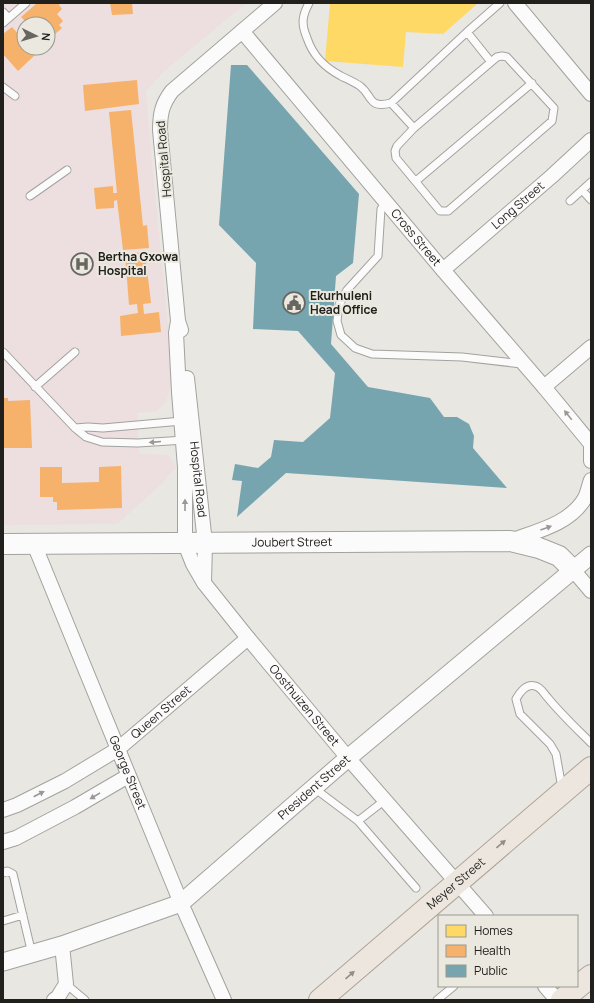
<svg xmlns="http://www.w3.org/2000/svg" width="594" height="1003" font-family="Manrope,sans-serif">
<rect width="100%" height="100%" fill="#e8e7e2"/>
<!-- medical -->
<path fill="#eddee0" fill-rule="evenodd" d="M3 3H246L164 71 146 91 151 153 173 376 166 402 156 411 137 413 139 454 168 455 176 467 159 486 117 524 3 525ZM24 24H48V48H24Z"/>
<!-- homes -->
<path fill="#ffd966" d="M330 3H478L443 34 406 32 403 67 325 61Z"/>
<!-- health -->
<path fill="#f6b26b" d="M37 3H61L59 5 62 9 57 14 63 21 59 25 62 28 48 40V24H28L21 17Z
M110 3H132L133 14 112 15Z
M12 27 24 40V48H31L36 54 18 71 3 54V34Z
M137 80 139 104 85 111 83 85Z
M131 110 143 226 147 225 149 248 123 250 117 200 114 201V208L96 209 94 188 113 186V193H117L109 112Z
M145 252 151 303 143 304 144 314 159 312 161 332 121 336 120 316 138 313 137 304 129 305 125 254Z
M3 398H8V401L30 400 32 448H3Z
M121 466 122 508 57 510V502H53V497H40V467H62V483L99 482V467Z"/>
<!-- public -->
<path fill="#76a5af" d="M231 65H247L359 194 353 263 336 276 331 344 368 387 430 398 444 417H457L469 424 474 436 473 448 507 488 286 473 237 517 242 481 232 480 235 464 258 468 271 457 274 440 303 442 330 418 335 373 298 331 253 329 256 263 219 225Z"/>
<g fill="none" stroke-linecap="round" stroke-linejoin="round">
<!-- service casing -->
<g stroke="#a2a29e" stroke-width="9">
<path id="service" d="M309 3C302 16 301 24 307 38 313 56 324 67 341 76 347 79 354 82 360 86 373 96 368 109 391 103L467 32 500 3
M3 12 9 18
M3 23 26 3
M467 32 491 62
M502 56 507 57 554 108 552 121 448 211H440L396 158 395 151 397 146 414 128 491 62 497 57Z
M3 87 15 96
M391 103 414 128
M416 181 532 83
M582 190 591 200
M30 196 67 170
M570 201 591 182
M386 202 381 209 378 256 347 290 339 305 337 321 341 335 355 348 372 354 462 357 522 364
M3 352 75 428 86 437 102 442 138 443 185 440
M35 387 75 352
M75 428 88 427 103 428 182 421
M314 788 358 821 416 888
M562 788 556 754 550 744 520 714 516 699C520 692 526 683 535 686 541 687 544 694 548 698 561 714 576 728 591 743
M358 821 385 800
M3 873 7 871 13 874 32 954
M3 921 23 915
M66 984 85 1000
M437 1000 454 986"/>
</g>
<!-- minor casing -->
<g stroke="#a2a29e" stroke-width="16">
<g id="minor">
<path d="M515 3 591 94"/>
<path id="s1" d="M242 31 443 270 544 387 591 444"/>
<path id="s2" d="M443 270 552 176 591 140"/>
<path id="s3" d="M178 321 176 333 179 392 185 467V544L193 564 204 583 248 638 348 758 486 916"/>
<path d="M181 330 178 321 160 130C160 114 162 104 172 91L275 3"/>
<path id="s4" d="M187 378 205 543 204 582"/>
<path d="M544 387 591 347"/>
<path d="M591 443V461"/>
<path d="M510 541C537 531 570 524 585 498 588 492 589 485 591 480"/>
<path id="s5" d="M34 544 181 903 224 1000"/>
<path d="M574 571 591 591"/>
<path id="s6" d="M3 810 17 805 65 781 118 749 248 638"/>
<path d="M3 842 16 838 75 807 128 776"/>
<path d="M545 986 557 1000"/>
<path d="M54 1000 58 997 66 984 62 945"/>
</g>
</g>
<!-- tertiary casing -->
<g stroke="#a2a29e" stroke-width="19">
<g id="tertiary">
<path id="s7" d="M3 962 62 945 181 903 348 758 591 555"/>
</g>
</g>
<!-- secondary casing -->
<g stroke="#a2a29e" stroke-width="22">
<g id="secondary">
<path id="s8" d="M3 544 510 541 539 548 559 556 574 571"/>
</g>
</g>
<!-- primary casing -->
<g stroke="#afa397" stroke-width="24">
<g id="primary">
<path id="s9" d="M320 1000 591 768"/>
<path d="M562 1000 591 976"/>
</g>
</g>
<!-- service -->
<use href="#service" stroke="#fcfbfb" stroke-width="7"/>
<!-- minor -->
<use href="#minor" stroke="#fcfbfb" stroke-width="14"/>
<!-- tertiary -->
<use href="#tertiary" stroke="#fcfbfb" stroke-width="17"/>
<!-- secondary -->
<use href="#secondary" stroke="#fcfbfb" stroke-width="20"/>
<!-- primary -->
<use href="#primary" stroke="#ede6df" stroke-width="22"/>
</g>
<!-- one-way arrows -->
<defs><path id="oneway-solid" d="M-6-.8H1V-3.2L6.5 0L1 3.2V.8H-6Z"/></defs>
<g fill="#999897">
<use href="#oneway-solid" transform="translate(568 415) rotate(-129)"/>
<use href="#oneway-solid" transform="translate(155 442) rotate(175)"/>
<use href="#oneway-solid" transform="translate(185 505) rotate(-90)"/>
<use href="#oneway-solid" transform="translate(546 528) rotate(-20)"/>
<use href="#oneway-solid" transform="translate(39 794) rotate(-27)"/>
<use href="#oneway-solid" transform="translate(95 796) rotate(149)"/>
</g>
<g fill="#918d87">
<use href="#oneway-solid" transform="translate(501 844) rotate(-40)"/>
<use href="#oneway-solid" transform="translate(350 975) rotate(-41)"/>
</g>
<!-- icons -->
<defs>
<g id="hospital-ring" transform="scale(1.15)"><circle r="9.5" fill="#ebe9df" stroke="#676661" stroke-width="1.5"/><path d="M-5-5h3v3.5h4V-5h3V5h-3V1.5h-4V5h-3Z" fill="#676661"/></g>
<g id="civic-ring" transform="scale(1.15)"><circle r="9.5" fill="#ebe9df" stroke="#676661" stroke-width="1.5"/><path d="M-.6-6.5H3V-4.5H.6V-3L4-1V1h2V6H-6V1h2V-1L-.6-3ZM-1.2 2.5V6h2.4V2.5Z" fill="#676661"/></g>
</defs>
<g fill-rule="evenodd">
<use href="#hospital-ring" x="82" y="264"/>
<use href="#civic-ring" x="294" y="303"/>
</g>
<g text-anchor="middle" stroke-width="4" stroke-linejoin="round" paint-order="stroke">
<!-- street labels -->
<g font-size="12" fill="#21201c" stroke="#ebe9df">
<text transform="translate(164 159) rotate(-95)" y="4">Hospital Road</text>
<text dy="4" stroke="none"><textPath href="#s2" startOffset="99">Long Street</textPath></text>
<text dy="4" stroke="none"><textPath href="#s1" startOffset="270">Cross Street</textPath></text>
<text dy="4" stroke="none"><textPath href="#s4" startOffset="102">Hospital Road</textPath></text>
<text dy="4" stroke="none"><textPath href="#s8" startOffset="289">Joubert Street</textPath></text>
<text dy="4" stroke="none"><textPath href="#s3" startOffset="425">Oosthuizen Street</textPath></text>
<text dy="4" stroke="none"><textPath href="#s6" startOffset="187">Queen Street</textPath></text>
<text dy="4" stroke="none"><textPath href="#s5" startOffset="247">George Street</textPath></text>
<text dy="4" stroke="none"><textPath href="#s7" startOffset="364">President Street</textPath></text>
<text dy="4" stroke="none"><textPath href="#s9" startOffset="179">Meyer Street</textPath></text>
</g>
<!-- poi labels -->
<g font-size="12" font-weight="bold" fill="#21201c" stroke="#ebe9df" text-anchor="start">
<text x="98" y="261">Bertha Gxowa<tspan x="98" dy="14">Hospital</tspan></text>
<text x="310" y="300">Ekurhuleni<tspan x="310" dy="14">Head Office</tspan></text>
</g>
</g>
<!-- border -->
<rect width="594" height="1003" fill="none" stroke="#21201c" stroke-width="8"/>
<!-- legend -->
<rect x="438" y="915" width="140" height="72" fill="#ebe9df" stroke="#9a9991"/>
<rect x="446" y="925" width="20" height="12" fill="#ffd966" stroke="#9a9991"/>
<text x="474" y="935" font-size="12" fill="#21201c">Homes</text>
<rect x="446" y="945" width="20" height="12" fill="#f6b26b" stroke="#9a9991"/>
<text x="474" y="955" font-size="12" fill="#21201c">Health</text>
<rect x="446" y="965" width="20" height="12" fill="#76a5af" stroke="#9a9991"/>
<text x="474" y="975" font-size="12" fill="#21201c">Public</text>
<!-- north arrow -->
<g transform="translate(36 36) rotate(95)"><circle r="19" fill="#ebe9df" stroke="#9a9991"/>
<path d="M0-3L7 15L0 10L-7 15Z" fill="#676661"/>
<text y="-6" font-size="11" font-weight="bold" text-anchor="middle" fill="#21201c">N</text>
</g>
</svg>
